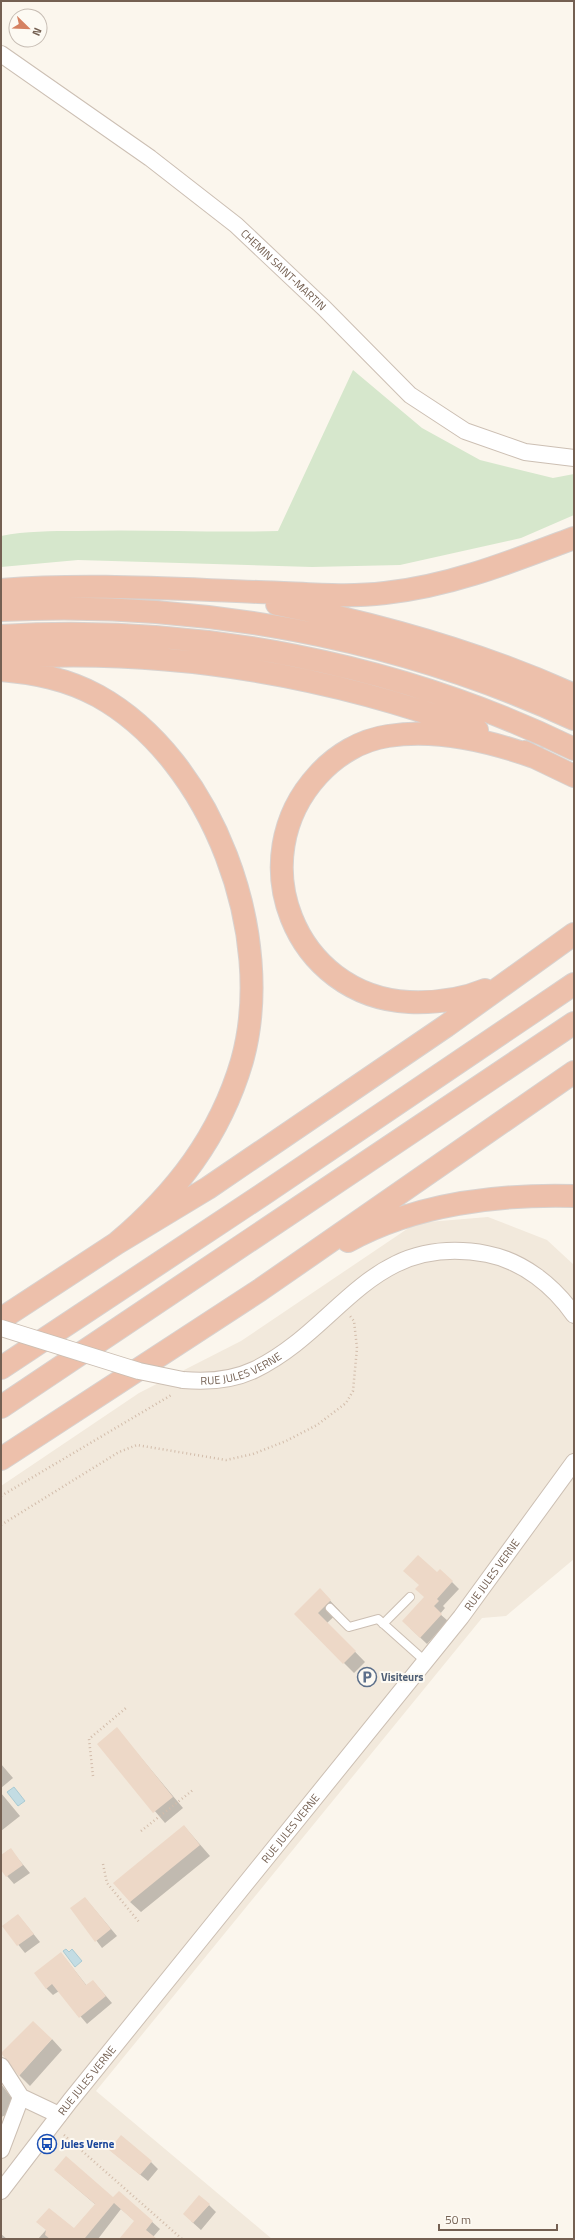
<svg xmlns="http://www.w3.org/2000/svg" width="575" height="2240" font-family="'Titillium Web',sans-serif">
<rect width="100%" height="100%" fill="#fbf6ed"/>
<!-- residential -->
<path fill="#f2e9dc" d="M488 1217 547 1240 574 1265V1559L506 1616 482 1618 96 2091 272 2239H1V1486L139 1393 241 1341 416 1223Z"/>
<!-- green -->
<path fill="#d6e7cc" d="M353 370 422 428 480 460 553 478 574 474V515L521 538 400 565 312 567 78 560 1 567V536C26 531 51 531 77 531 144 529 211 533 278 531Z"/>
<!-- water -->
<path fill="#c3dce3" stroke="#aacbd3" d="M14 1787 25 1801 18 1806 7 1792Z
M66 1949 69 1952 72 1949 82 1961 75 1967 63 1951Z"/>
<!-- shadow -->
<path fill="#0003" d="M440 1570 459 1589 443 1606 445 1608 440 1614 448 1621 427 1644 410 1628Z
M320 1590 340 1611 327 1623 365 1662 354 1673 295 1614Z
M117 1729 183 1808 165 1823 98 1744Z
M1 1764 13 1778 1 1788Z
M1 1793 20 1816 1 1831Z
M184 1826 210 1856 141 1912 130 1902Z
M10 1849 30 1873 14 1884 1 1869V1856Z
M85 1898 117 1936 102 1948 72 1908Z
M18 1915 40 1942 25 1953 3 1926Z
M61 1953 87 1986 93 1981 112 2003 87 2024 59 1991 53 1995 46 1988Z
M52 2039 62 2050 30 2086 19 2075Z
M1 2084 11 2097 12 2113 1 2117Z
M110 2150 151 2162 158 2169 148 2181Z
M55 2170 113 2198 119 2192 160 2229 153 2237 155 2239H128L135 2221 121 2209 98 2239H38L46 2230H74L96 2205Z
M209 2205 216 2212 201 2230 191 2221Z
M1 2234 7 2239H1Z"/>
<!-- building -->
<path fill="#edd8c7" d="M418 1555 437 1572 440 1569 453 1581 437 1599 439 1601 434 1606 442 1614 420 1638 402 1621 424 1597 415 1589 419 1585 403 1571Z
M320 1588 331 1600 318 1613 356 1651 343 1664 294 1614Z
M117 1727 173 1797 153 1813 97 1744Z
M184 1825 200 1845 130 1902 113 1883Z
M11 1848 23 1865 6 1877 1 1870V1855Z
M85 1897 111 1929 95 1942 70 1908Z
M18 1914 34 1934 17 1946 2 1926Z
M61 1952 86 1985 93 1980 106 1996 79 2018 52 1984 46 1989 34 1973Z
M33 2021 52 2039 19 2076 1 2053Z
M121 2135 152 2161 140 2175 109 2150Z
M66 2156 113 2197 119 2191 153 2221 146 2230 157 2239H119L134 2221 114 2203 85 2238 87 2239H50L45 2235 46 2230 36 2222 49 2208 74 2228 95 2204 54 2170Z
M199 2195 210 2204 193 2223 183 2214Z"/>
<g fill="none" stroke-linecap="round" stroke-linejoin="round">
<!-- service casing -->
<g stroke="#ccbfb3" stroke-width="10">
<path id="service" d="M330 1608 349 1627 378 1619 425 1661
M383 1624 410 1597"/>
</g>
<!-- minor casing -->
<g stroke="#ccbfb3" stroke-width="18">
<g id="minor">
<path id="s1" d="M1 54 150 158 236 225 324 308 410 395 465 431 525 452 574 458"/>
<path id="s2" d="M183 1380C206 1382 233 1380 254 1370 341 1328 370 1232 487 1254 523 1261 554 1286 574 1315"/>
<path d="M1 2066 21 2097 59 2115"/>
<path d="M1 2150 21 2097"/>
<path id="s3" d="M1 2191 70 2101 461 1617 574 1462"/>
</g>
</g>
<!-- motorway casing -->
<g stroke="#d8d2cf" stroke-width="24">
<path id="motorway" d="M1 590C87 583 173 589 258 592 301 593 343 598 385 593 451 586 513 561 574 538
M277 604C379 624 479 652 574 695
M1 610C196 600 396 637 574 719
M1 636C197 624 398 663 574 749
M1 658C164 647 324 674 477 730
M1 670C35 673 67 679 98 696 213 760 277 936 242 1061 220 1136 176 1193 117 1243
M524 752 574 776
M485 990C461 1000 436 1003 409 1002 294 996 241 859 318 775 336 755 361 740 388 736 438 728 490 741 537 758
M348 1241C415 1204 499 1194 574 1196
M1 1319 117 1243 208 1188 446 1026 574 934
M1 1368 262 1195 574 984
M1 1407 574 1023
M1 1459 260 1290 574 1072"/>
</g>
<!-- path -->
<path stroke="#d2bcaa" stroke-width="2.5" stroke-dasharray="1 3" stroke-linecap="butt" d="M1 1496 173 1394
M1 1525 119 1452 137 1445 226 1460 253 1454 286 1441 317 1425 346 1403 353 1391 357 1348 354 1321 350 1316
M93 1776 89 1739 126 1708
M141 1831 193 1790
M103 1864 107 1883 139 1922
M64 2135 182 2239"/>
<!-- service -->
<use href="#service" stroke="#fff" stroke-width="8"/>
<!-- minor -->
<use href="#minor" stroke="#fff" stroke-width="16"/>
<!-- motorway -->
<use href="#motorway" stroke="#edc0ab" stroke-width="22"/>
<!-- minor-bridge casing -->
<g stroke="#ccbfb3" stroke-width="18" stroke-linecap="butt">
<path id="minor-bridge" d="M1 1328 139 1371 183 1380"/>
</g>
<!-- minor-bridge -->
<use href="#minor-bridge" stroke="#fff" stroke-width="16"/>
</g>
<!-- icons -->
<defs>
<g id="parking-ring" transform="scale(1)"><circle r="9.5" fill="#fdfaf3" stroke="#5c6f8a" stroke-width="1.5"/><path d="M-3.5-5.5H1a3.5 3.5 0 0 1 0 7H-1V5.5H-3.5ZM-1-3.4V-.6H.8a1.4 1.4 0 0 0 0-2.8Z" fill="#5c6f8a"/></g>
<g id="bus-ring" transform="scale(1)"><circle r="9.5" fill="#fdfaf3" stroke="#1a4fb4" stroke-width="1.5"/><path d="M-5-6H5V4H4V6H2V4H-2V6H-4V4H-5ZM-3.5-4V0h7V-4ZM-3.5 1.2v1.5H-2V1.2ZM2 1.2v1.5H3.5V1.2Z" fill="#1a4fb4"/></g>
</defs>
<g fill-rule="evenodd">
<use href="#parking-ring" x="367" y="1677"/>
<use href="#bus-ring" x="47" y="2144"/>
</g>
<g text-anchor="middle" stroke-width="4" stroke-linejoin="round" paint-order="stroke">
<!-- street labels -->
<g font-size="11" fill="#746052" stroke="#fdfaf3">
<text dy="4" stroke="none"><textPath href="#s1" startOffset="356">CHEMIN SAINT-MARTIN</textPath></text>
<text dy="4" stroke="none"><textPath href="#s2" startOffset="60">RUE JULES VERNE</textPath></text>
<text dy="4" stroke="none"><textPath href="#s3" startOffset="788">RUE JULES VERNE</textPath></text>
<text dy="4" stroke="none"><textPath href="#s3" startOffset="464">RUE JULES VERNE</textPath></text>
<text dy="4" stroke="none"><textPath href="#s3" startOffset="140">RUE JULES VERNE</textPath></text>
</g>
<!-- service labels -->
<g font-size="11" font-weight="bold" fill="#4e5e75" stroke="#fdfaf3" text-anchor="start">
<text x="381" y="1681">Visiteurs</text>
</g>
<!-- transit labels -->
<g font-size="11" font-weight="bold" fill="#164399" stroke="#fdfaf3" text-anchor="start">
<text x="61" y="2148">Jules Verne</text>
</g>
</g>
<!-- border -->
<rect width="575" height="2240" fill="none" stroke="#746052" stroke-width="4"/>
<!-- north arrow -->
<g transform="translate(28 28) rotate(113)"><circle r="19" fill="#fdfaf3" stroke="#c6bcb3"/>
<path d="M0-3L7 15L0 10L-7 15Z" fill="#d58161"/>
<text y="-6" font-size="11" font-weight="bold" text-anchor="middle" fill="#746052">N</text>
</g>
<!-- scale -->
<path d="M439 2224v6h118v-6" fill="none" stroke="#746052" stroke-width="2"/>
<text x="445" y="2224" font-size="12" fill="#746052" stroke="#fdfaf3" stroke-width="3" paint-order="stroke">50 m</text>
</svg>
